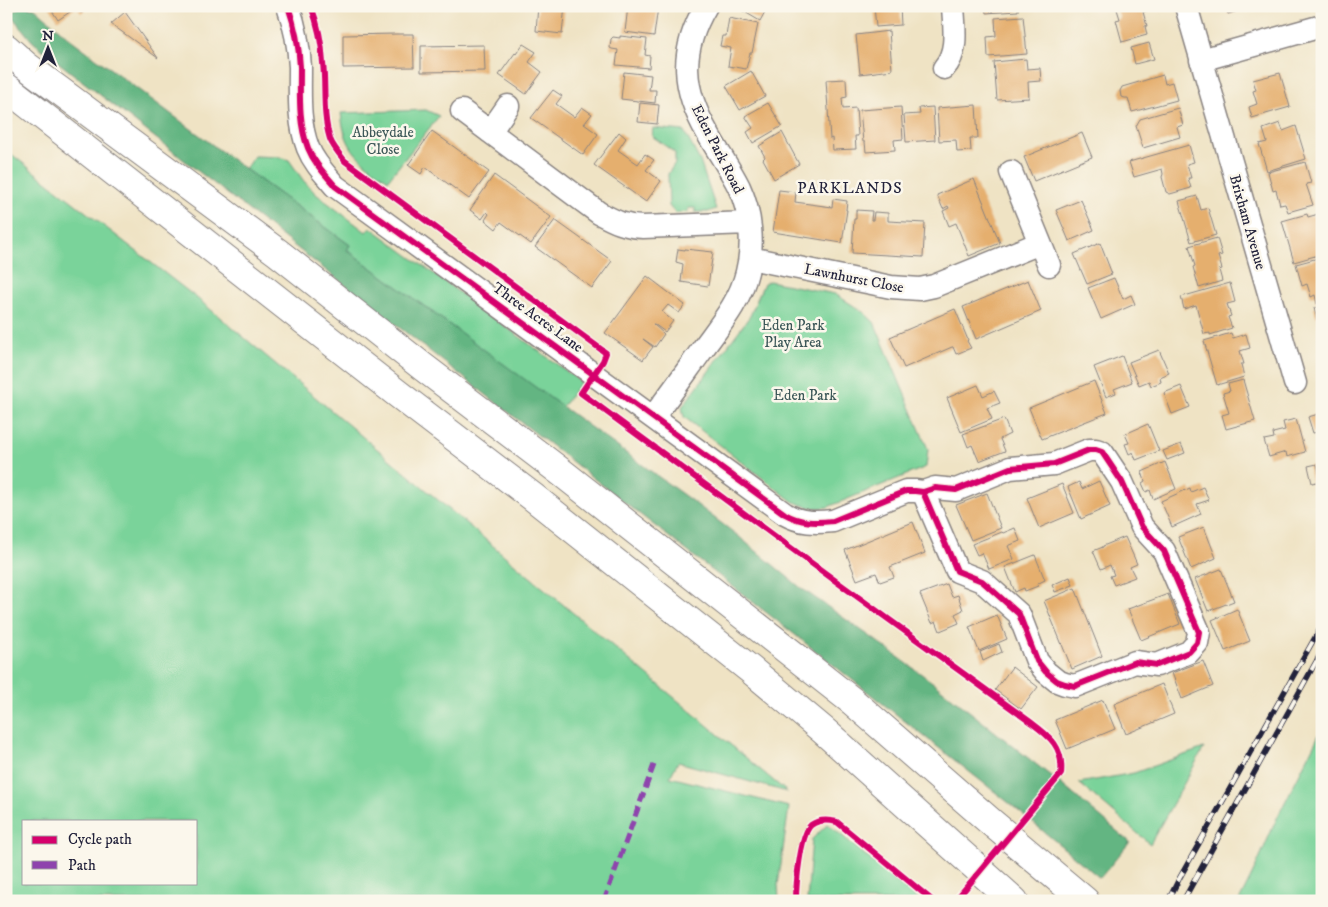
<svg xmlns="http://www.w3.org/2000/svg" width="1328" height="907" font-family="'IM FELL DW Pica',serif">
<rect width="100%" height="100%" fill="#fbf7ec"/>
<filter id="ink" filterUnits="userSpaceOnUse"><feTurbulence type="fractalNoise" baseFrequency=".02" numOctaves="2"/><feDisplacementMap in="SourceGraphic" scale="10" xChannelSelector="R" yChannelSelector="G"/><feConvolveMatrix kernelMatrix="1 2 1 2 8 2 1 2 1" color-interpolation-filters="sRGB"/></filter>
<filter id="wash" filterUnits="userSpaceOnUse"><feTurbulence type="fractalNoise" baseFrequency=".0096" numOctaves="4" result="noise"/><feDisplacementMap in="SourceGraphic" scale="20" xChannelSelector="R" yChannelSelector="G"/><feGaussianBlur stdDeviation="1.12" result="paint"/><feColorMatrix in="noise" values="0 0 0 0 0 0 0 0 0 0 0 0 0 0 0 0 0 1.4 0 .05"/><feComposite in="paint" operator="in"/></filter>
<g filter="url(#wash)">
<rect width="100%" height="100%" fill="#efe3c4"/>
<!-- green -->
<path fill="#7ad39a" stroke="#4e7a6a" fill-rule="evenodd" d="M426 110 439 116 388 180C359 159 345 151 341 113Z
M653 128 684 131 700 161 716 209 708 212H695V208H688V212L675 213 669 206 668 174 675 163V153L652 136Z
M6 150 198 299 787 792 678 762 670 777 789 807 778 885 779 901H6ZM24 821H196V883H24Z
M254 156 280 157 289 160 303 180 316 194 366 232 370 227 581 382 562 407 347 250 350 245 245 169Z
M769 281 835 294 862 311 874 322 928 449 926 467 828 507C814 510 804 506 792 501L684 417 682 407 750 316 764 283Z
M1322 729V901H1239L1253 873 1277 818Z
M1204 748 1150 844 1079 783 1134 773Z
M828 824 920 901H807L812 839Z"/>
<!-- forest -->
<path fill="#63b582" stroke="#426c5e" d="M21 6 35 8 69 38 245 169 350 245 347 250 696 504 737 535 801 588 871 637 935 684 1061 784 1130 842 1100 878 1009 803 794 634 50 56 32 41 10 14Z"/>
<g id="blocks">
<!-- building -->
<path fill="#e5af6e" d="M49 6H91L81 13 77 7 58 20Z
M538 6H565L562 34 536 31Z
M628 6 658 7 654 36 625 32Z
M746 6H768L760 21 743 11Z
M874 6H900L901 25 876 27Z
M985 6H1018V11L986 13Z
M1116 6H1150L1151 9 1143 12 1147 26H1145L1147 35 1122 42 1116 20 1120 19Z
M1226 6H1248V8L1228 14Z
M125 12 158 58 111 24Z
M1023 16 1027 54 988 57 987 37 996 36 995 18Z
M729 18 758 24 752 53H750L746 69 728 66 731 48 720 46 722 36H726Z
M889 31 892 70 860 74 856 35Z
M396 34H413L414 67 343 68V35Z
M620 36 647 39 645 55 650 56 649 68 616 65 618 50 612 49 610 48 611 39 613 37 620 38Z
M1149 43 1154 59 1135 64 1131 48Z
M523 44 536 52 529 62 542 72 526 94 499 75 515 53 516 54Z
M484 45 485 71 421 72V46Z
M1026 59 1027 69 1040 68 1041 81 1028 82 1029 98 997 100 994 62Z
M751 71 765 96 740 110 726 86Z
M624 72 651 75 649 90H656L655 103 621 99Z
M1280 73 1290 107 1252 118 1249 107 1257 104 1253 91 1256 90 1253 80Z
M1163 75 1165 84 1172 82 1177 100 1132 112 1128 98H1125L1121 97 1120 91 1122 87Z
M846 79 847 97 842 98 843 109 856 108 858 136H855L856 149 833 150 832 138 830 139 826 80Z
M553 90 562 96 556 104 574 117 582 107 592 114 584 124 598 134 583 155 531 118Z
M640 103 659 105 657 124 638 122Z
M768 103 782 126 753 143 747 132 753 128 745 116Z
M976 105 978 138H970L971 151 957 152 956 140 939 141 937 108Z
M901 107 903 139 894 140 895 150 866 152 865 142H863L860 110Z
M933 107 935 140 906 142 904 115 920 114 919 108Z
M1178 108 1183 125 1177 127 1180 137 1143 148 1136 126 1140 119Z
M1280 123 1283 131 1296 126 1306 159 1267 171 1259 144 1267 142 1263 129Z
M432 131 489 172 469 199 425 167 421 174 408 165Z
M619 132 626 138 618 150 638 164 645 154 654 160 646 170 661 181 646 202 594 165Z
M782 132 799 164 774 179 763 159 765 157 759 146Z
M1082 133 1092 157 1034 181 1024 157Z
M1189 145 1194 162 1187 164 1191 178H1188L1191 188 1170 194 1166 192 1162 177 1163 174 1162 169 1134 177 1129 162Z
M1305 162 1311 183 1306 184 1313 205 1288 212 1285 204 1280 205 1276 190 1273 191 1268 172Z
M494 175 551 217 531 244 501 222 496 229 485 220 489 214 487 212 482 219 470 210Z
M974 179 1000 243 969 256 956 223 949 226 943 211 949 208 948 206 943 209 937 195Z
M779 190 796 192 795 202 832 207 833 199 847 201 846 210H847L842 243 773 232Z
M1197 196 1201 210 1208 208 1216 235 1191 242 1179 201Z
M1081 200 1094 230 1069 241 1056 210Z
M856 210 872 211 871 220H873L874 212 888 213V221L925 223 923 257 852 253 854 219H856Z
M1322 213V254L1294 262 1282 221 1307 214 1308 217Z
M555 220 612 261 592 288 535 247Z
M1217 238 1222 255 1218 256 1222 269 1219 270 1222 281 1199 288 1193 267 1195 266 1189 246Z
M1100 243 1112 274 1087 284 1074 254Z
M678 249 685 250V249L713 252 708 286 681 282 683 264 676 262Z
M1322 257V302L1317 304 1315 295 1311 297 1307 284 1302 286 1296 264Z
M647 276 685 305 679 313 668 305 662 312 673 321 665 332 654 324H653L664 334 655 347 643 339 653 347 643 360 605 333Z
M1114 278 1123 299 1131 295 1135 304 1101 319 1088 288Z
M1028 280 1041 311 976 339 963 307Z
M1230 283 1235 302 1227 304 1231 316 1228 317 1232 328 1210 335V333L1204 334 1196 305 1184 309 1181 297Z
M1322 306V333H1321L1314 308Z
M955 309 968 340 967 341 971 348 956 354 953 347H952L904 368 890 337Z
M1231 333 1233 338 1246 334 1250 348 1240 351 1244 364H1241L1244 377 1217 385 1204 341Z
M1159 350 1169 373 1160 377 1161 382 1151 386 1149 381 1139 385 1129 362Z
M1122 356 1132 382 1114 389 1116 393 1106 397 1094 367Z
M1243 380 1255 421 1226 429 1222 415 1229 413 1223 393 1230 391 1228 384Z
M1094 381 1107 413 1042 439 1029 408Z
M978 385 983 396 994 391 1000 403 987 408 992 419 961 432 947 398Z
M1181 386 1190 407 1172 414 1164 393Z
M1322 413V442H1321L1318 432 1313 433 1308 417Z
M1004 419 1010 434 1000 439 1005 451 979 461 972 445 968 447 963 434Z
M1296 419 1305 452 1287 457 1286 452 1269 457 1264 440 1274 438 1273 433 1285 430 1283 422Z
M1148 424 1159 451 1136 460 1133 452 1129 454 1125 444 1129 443 1125 434Z
M1181 444 1185 453 1167 460 1163 451Z
M1165 462 1176 489 1153 499 1150 490 1146 492 1142 483 1145 481 1142 472Z
M1317 464 1321 481 1312 483 1308 466Z
M1099 481 1110 506 1081 519 1068 487 1079 482 1082 489Z
M1062 484 1074 513 1039 528 1027 498Z
M1203 487 1209 500 1197 504 1201 514 1172 527 1161 501 1190 488 1191 492Z
M987 493 1001 528 971 540 956 505Z
M913 522 925 553 890 567 894 577 880 582 876 573 857 580 845 550Z
M1204 527 1216 558 1191 569 1178 537Z
M1015 528 1020 541 1008 546 1014 559 989 569 982 553 977 555 972 544 1002 532 1003 533Z
M1125 537 1137 564 1130 567 1135 577 1114 585 1110 576 1114 575 1110 565 1101 569 1093 551 1103 547V546Z
M1035 555 1045 580 1037 584 1038 586 1025 591 1024 588 1015 592 1005 567Z
M1221 569 1234 601 1208 611 1195 579Z
M1070 577 1073 585 1055 592 1052 585Z
M947 584 952 597 958 595 963 610 955 614 959 623 940 631 936 621 932 623 920 594Z
M1075 588 1102 656 1072 669 1044 601Z
M1168 594 1180 624 1141 640 1128 609Z
M1237 609 1250 641 1225 651 1212 620Z
M997 615 1007 639 979 651 969 627Z
M999 644 1002 652 983 661 980 652Z
M1203 661 1213 686 1182 699 1172 673Z
M1012 667 1038 687 1021 709 995 690Z
M1162 684 1174 714 1126 734 1114 704Z
M1103 700 1115 729 1067 749 1055 720Z"/>
</g>
</g>
<g filter="url(#ink)">
<use href="#blocks" fill-opacity="0" stroke="#888280" stroke-width="1"/>
<g fill="none" stroke-linecap="round" stroke-linejoin="round">
<!-- minor casing -->
<g stroke="#888280" stroke-width="25">
<path id="minor" d="M288 6C295 26 299 46 300 67 300 94 298 122 308 148 314 163 325 174 335 186L785 514C801 523 815 523 833 521L906 491H915L923 492 935 488 956 490 1010 468 1054 464 1089 450H1096L1102 452 1122 482 1142 527 1164 551 1199 632 1197 643 1189 652 1157 665 1135 662 1075 686 1065 684 1057 681 1046 672 1037 661 1019 614 982 581 957 571 923 492
M1186 6 1295 383
M1201 60 1322 26
M944 68C959 51 954 27 953 6
M462 111 599 213C614 221 626 227 643 227L749 223
M490 132 508 106
M1040 243 1049 265
M750 258 891 287 920 289 934 286 1040 243 1011 172
M653 417C670 395 686 372 702 350 720 325 740 302 747 272 754 244 751 213 739 187 730 169 718 152 708 134 682 89 679 52 706 6"/>
</g>
<!-- highway casing -->
<g stroke="#888280" stroke-width="30">
<path id="highway" d="M6 48 25 65 277 252 423 367 561 472 852 701 992 823 1085 901
M6 87 398 394 533 497 751 670 824 731 1014 901"/>
</g>
<!-- minor -->
<use href="#minor" stroke="#fff" stroke-width="22"/>
<!-- highway -->
<use href="#highway" stroke="#fff" stroke-width="28"/>
<!-- rail casing -->
<g stroke="#22223b" stroke-width="5.5">
<path id="rail" d="M1168 901 1179 879 1322 625
M1183 901 1322 651"/>
</g>
<!-- rail -->
<use href="#rail" stroke="#fbf7ec" stroke-width="4" stroke-dasharray="11" stroke-linecap="butt"/>
<!-- quiet -->
<path stroke="#8e44ad" stroke-width="5" stroke-dasharray="10 5" stroke-linecap="butt" d="M604 901 655 762"/>
<!-- cycleway casing -->
<g stroke="#fbf7ec" stroke-width="9">
<path id="cycleway" d="M288 6C295 26 299 46 300 67 300 94 298 122 308 148 314 163 325 174 335 186L785 514C801 523 815 523 833 521L906 491H915L923 492 935 488 956 490 1010 468 1054 464 1089 450H1096L1102 452 1122 482 1142 527 1164 551 1199 632 1197 643 1189 652 1157 665 1135 662 1075 686 1065 684 1057 681 1046 672 1037 661 1019 614 982 581 957 571 923 492
M311 6C318 24 322 43 323 63 326 88 322 114 330 139 333 147 340 155 345 161L606 353 603 361 581 393 833 579 1029 721C1049 736 1064 746 1061 774L955 901
M796 901C796 885 800 835 811 825 819 819 829 820 837 822L933 901"/>
</g>
<!-- cycleway -->
<use href="#cycleway" stroke="#d6006c" stroke-width="6"/>
</g>
</g>
<g text-anchor="middle" stroke-width="5" stroke-linejoin="round" paint-order="stroke">
<!-- park labels -->
<g font-size="15" fill="#3c5758" stroke="#fbf7ec">
<text x="383" y="137">Abbeydale<tspan x="383" dy="17">Close</tspan></text>
<text x="793" y="330">Eden Park<tspan x="793" dy="17">Play Area</tspan></text>
<text x="805" y="400">Eden Park</text>
</g>
<!-- street labels -->
<g font-size="15" fill="#22223b" stroke="#fbf7ec">
<text transform="translate(718 149) rotate(63)" y="5">Eden Park Road</text>
<text transform="translate(1248 222) rotate(74)" y="5">Brixham Avenue</text>
<text transform="translate(854 278) rotate(11)" y="5">Lawnhurst Close</text>
<text transform="translate(538 317) rotate(36)" y="5">Three Acres Lane</text>
</g>
<!-- neighbourhood labels -->
<g font-size="16" letter-spacing="1" fill="#22223b" stroke="#fbf7ec">
<text x="850" y="193">PARKLANDS</text>
</g>
</g>
<!-- margin -->
<rect width="1328" height="907" fill="none" stroke="#fbf7ec" stroke-width="25"/>
<!-- legend -->
<rect x="22" y="820" width="175" height="65" fill="#fbf7ec" stroke="#a4a2a5"/>
<rect x="32" y="836" width="25" height="8" fill="#d6006c" stroke="#a4a2a5"/>
<text x="68" y="844" font-size="15" fill="#22223b">Cycle path</text>
<rect x="32" y="861" width="25" height="8" fill="#8e44ad" stroke="#a4a2a5"/>
<text x="68" y="870" font-size="15" fill="#22223b">Path</text>
<!-- north arrow -->
<g transform="translate(48 48)" stroke="#fbf7ec" stroke-width="4" paint-order="stroke">
<path d="M0-4L9 19L0 12L-9 19Z" fill="#22223b"/>
<text y="-8" font-size="14" font-weight="bold" text-anchor="middle" fill="#22223b">N</text>
</g>
</svg>
